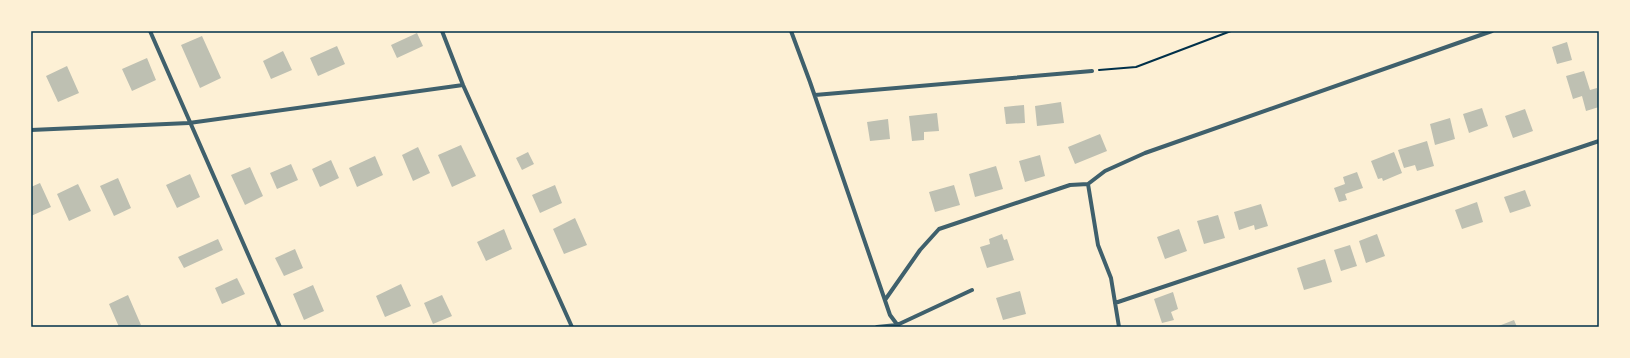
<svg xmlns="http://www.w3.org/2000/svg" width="1630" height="358" font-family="'Alegreya Sans',sans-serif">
<rect width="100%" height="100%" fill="#fdf0d5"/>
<!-- building -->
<path fill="#bec0b2" d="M417 33 423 46 397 58 391 45Z
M202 36 221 78 200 88 181 45Z
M1567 42 1572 60 1557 64 1552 47Z
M337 46 345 64 318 76 310 58Z
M283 51 292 70 271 79 263 61Z
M147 58 156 80 132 91 122 69Z
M67 66 79 93 58 102 46 76Z
M1584 71 1590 90 1597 88 1599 97V107L1586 111 1582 96 1573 99 1566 76Z
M1061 102 1064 123 1037 126 1035 106Z
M1024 105 1025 123 1006 124 1004 107Z
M1482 108 1488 126 1469 133 1463 114Z
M1525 109 1533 131 1513 138 1505 116Z
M937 113 939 131 924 132V140L912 141 909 116Z
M1450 118 1455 139 1435 145 1430 124Z
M888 119 890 139 870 141 867 122Z
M1100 134 1107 151 1075 164 1068 147Z
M1427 141 1434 166 1417 171 1415 165 1404 168 1398 150Z
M461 145 476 176 452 187 438 155Z
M418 147 430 173 413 181 402 155Z
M528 152 534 164 522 170 516 158Z
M1394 152 1402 173 1383 181 1382 178 1378 179 1371 161Z
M1040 155 1045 176 1025 182 1019 161Z
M375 156 383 175 357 187 349 168Z
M331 160 339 178 320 187 312 169Z
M291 164 298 180 277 189 270 173Z
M996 166 1003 189 975 197 969 174Z
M250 167 263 196 245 205 231 175Z
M1357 172 1363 188 1345 194 1347 200 1339 202 1334 188 1345 184 1343 177Z
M190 174 200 197 177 208 166 185Z
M118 178 131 208 114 216 100 186Z
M40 183 51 207 31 216V187Z
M78 184 91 211 69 221 57 194Z
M555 185 562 203 540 213 532 195Z
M954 185 960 205 935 212 929 192Z
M1525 190 1531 206 1510 213 1504 197Z
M1477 202 1483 222 1462 229 1455 210Z
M1261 204 1268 226 1255 230 1254 225 1239 230 1234 212Z
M1218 215 1225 238 1204 244 1197 221Z
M575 218 587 245 564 254 553 229Z
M504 229 512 249 486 261 477 242Z
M1179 229 1187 251 1165 259 1157 237Z
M1002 234 1004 240 1007 239 1014 260 987 268 980 247 990 244 989 239Z
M1377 234 1385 256 1366 263 1359 241Z
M218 239 223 250 184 268 178 257Z
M1350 245 1357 266 1341 271 1334 250Z
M295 249 303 268 284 276 275 258Z
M1325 259 1332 282 1304 290 1297 268Z
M237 278 245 294 222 304 215 288Z
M401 284 411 306 385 317 376 296Z
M313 285 324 311 304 320 293 294Z
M1020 291 1026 314 1003 320 996 298Z
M1173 292 1178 309 1171 312 1174 320 1162 323 1154 299Z
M128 295 141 325 136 327H119L109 304Z
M442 295 452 316 433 324 424 303Z
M1514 320 1517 327H1496Z"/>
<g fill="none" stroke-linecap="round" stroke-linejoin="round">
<!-- path -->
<path stroke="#003049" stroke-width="2" d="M1099 70 1136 67 1231 31"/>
<!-- minor -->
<path stroke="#3f606c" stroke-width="4" d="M150 31 280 327
M442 31 463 85 572 327
M791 31 810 82 890 315 899 327
M815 95 1092 71
M31 130 189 123 463 85
M1088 184 1105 171 1145 153 1492 31
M885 300 920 250 939 229 1070 185 1088 184 1098 245 1111 278 1119 327
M1115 303 1599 141
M877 327 897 325 972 290"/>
</g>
<!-- border -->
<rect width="1630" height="358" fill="none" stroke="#fdf0d5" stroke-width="64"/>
<rect x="32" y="32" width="1566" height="294" fill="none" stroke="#003049" stroke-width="1.5"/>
</svg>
